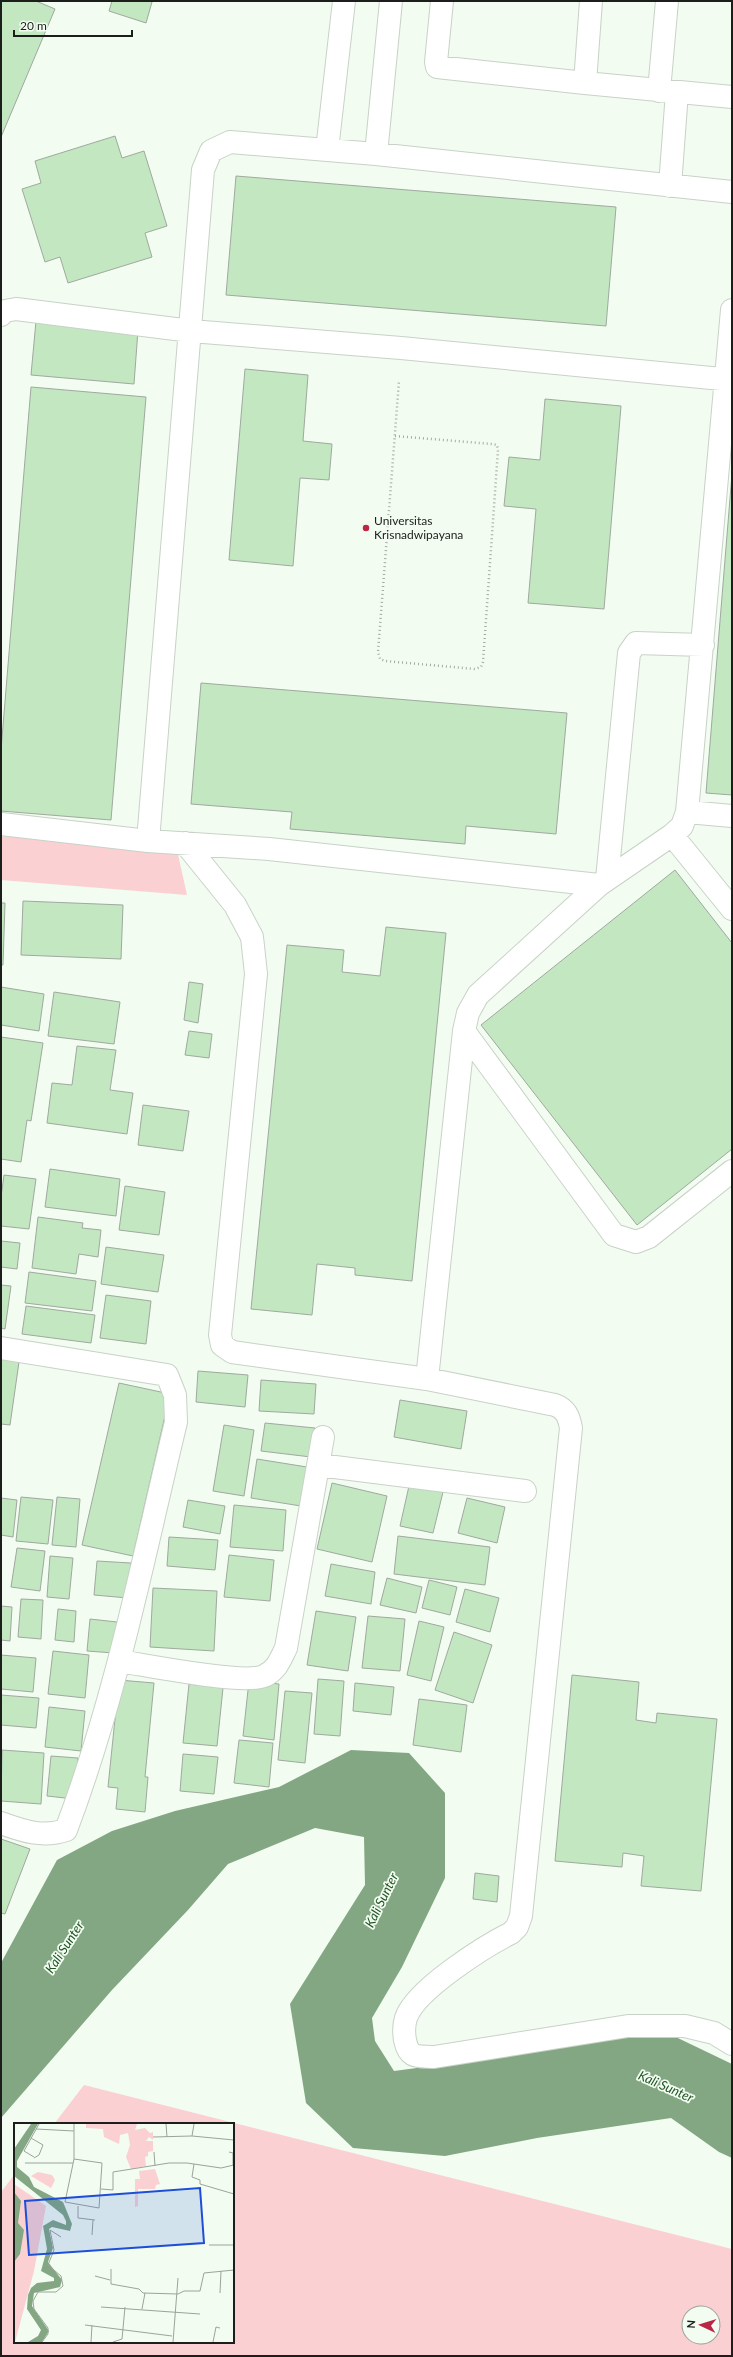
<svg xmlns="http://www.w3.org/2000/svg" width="733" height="2357" font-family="Lato,sans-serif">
<rect width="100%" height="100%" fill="#f2fcf1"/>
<!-- green -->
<path fill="#fbd0d2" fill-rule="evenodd" d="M1 836 177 850 187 895 1 880Z
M84 2085 732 2249V2356H1V2192L15 2174V2342H233V2124H54ZM689 2313H713V2337H689Z"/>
<!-- water -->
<path fill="#83a783" d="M351 1750 409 1753 445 1793V1878L402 1967 372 2018 375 2041 394 2071 447 2064 657 2028 732 2064V2158L719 2152 671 2118 537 2138 445 2156 353 2148 306 2103 290 2004 365 1885 364 1837 315 1828 228 1864 188 1910 112 1990 1 2118V1963L57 1860 112 1831 175 1811 279 1787Z"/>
<!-- building -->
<path fill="#c2e7c1" stroke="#a0a99f" d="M1 1H36L55 9 1 137Z
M112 1H149L152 2 146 23 109 11Z
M115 136 122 158 144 151 167 226 145 233 152 257 68 283 60 257 45 262 22 189 41 183 35 161Z
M236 176 616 207 606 326 226 295Z
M36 321 138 330 134 384 31 375Z
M245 369 308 375 303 441 332 444 329 480 300 478 293 566 229 560Z
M31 387 146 397 111 820 1 811V750Z
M545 399 621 406 604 609 528 603 536 509 504 506 509 457 540 460Z
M732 474V795L706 793Z
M201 683 567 713 556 834 466 826 465 844 290 829 292 812 191 804Z
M675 870 732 943V1149L637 1225 481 1025Z
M23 901 123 905 121 959 21 955Z
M1 903H5L3 965H1Z
M386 927 446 933 412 1281 355 1275V1268L317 1264 312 1315 251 1309 287 945 344 950 342 972 380 976Z
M189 982 203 984 198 1023 184 1020Z
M1 987 44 994 39 1031 1 1025Z
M54 992 120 1002 114 1044 48 1036Z
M189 1031 212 1034 209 1058 185 1055Z
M1 1037 43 1043 31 1121 27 1120 21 1162 1 1159Z
M77 1046 116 1050 110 1090 133 1093 127 1134 47 1123 52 1083 72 1085Z
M143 1105 189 1111 183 1151 138 1145Z
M50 1169 120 1179 116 1216 45 1207Z
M4 1175 36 1179 29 1229 1 1226V1197Z
M125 1186 165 1192 159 1235 119 1230Z
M38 1217 83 1223 82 1228 101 1230 98 1257 79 1254 76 1274 32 1268Z
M1 1241 20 1243 17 1269 1 1267Z
M106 1247 164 1255 158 1292 101 1284Z
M29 1272 96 1281 92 1311 25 1303Z
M1 1285 11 1286 5 1329 1 1328Z
M106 1295 151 1301 146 1344 100 1338Z
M26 1306 95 1315 91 1343 22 1334Z
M1 1353 20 1355 10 1425 1 1424Z
M198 1371 248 1375 245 1407 196 1402Z
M261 1380 316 1384 314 1414 259 1411Z
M119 1383 170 1394 133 1556 82 1545Z
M400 1400 467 1411 461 1449 394 1437Z
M265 1423 315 1428 311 1457 261 1451Z
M224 1425 254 1430 244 1496 213 1491Z
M257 1459 307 1467 301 1506 251 1498Z
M332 1483 387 1496 372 1562 317 1549Z
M409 1486 443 1492 433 1533 400 1526Z
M21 1497 53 1500 48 1544 16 1541Z
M57 1497 80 1499 76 1547 52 1545Z
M1 1498 17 1500 13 1537 1 1535Z
M467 1498 505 1507 497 1543 458 1533Z
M188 1500 225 1506 220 1534 183 1527Z
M234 1505 286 1510 283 1551 230 1547Z
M398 1536 490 1547 485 1585 394 1574Z
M169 1537 218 1540 215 1570 167 1566Z
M17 1548 45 1551 40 1591 11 1587Z
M229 1555 274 1560 270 1601 224 1597Z
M50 1556 73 1558 69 1599 47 1597Z
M97 1561 131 1563 128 1598 94 1595Z
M331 1564 375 1572 371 1604 325 1596Z
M387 1578 422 1587 416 1613 380 1605Z
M429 1580 457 1587 450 1615 422 1608Z
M153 1588 217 1591 214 1651 150 1647Z
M465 1589 499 1598 490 1632 456 1622Z
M21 1599 43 1600 41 1639 18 1637Z
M1 1606 12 1607 10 1641 1 1640Z
M58 1609 76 1611 74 1642 55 1640Z
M316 1611 356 1617 348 1671 307 1665Z
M368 1616 405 1619 400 1671 362 1668Z
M90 1619 117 1622 114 1653 87 1651Z
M419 1621 444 1627 431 1681 407 1675Z
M454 1632 492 1645 473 1703 435 1690Z
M53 1651 89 1655 85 1698 48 1694Z
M1 1655 36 1658 33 1692 1 1689Z
M572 1675 639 1682 636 1720 656 1723 657 1713 717 1719 701 1891 641 1886 644 1856 623 1853 622 1867 555 1861Z
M318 1679 344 1681 340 1736 314 1734Z
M119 1680 154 1683 145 1777H148L145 1812 116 1809 118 1788 108 1787Z
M249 1681 279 1684 274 1740 243 1736Z
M355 1683 394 1687 391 1715 353 1711Z
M189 1684 223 1688 217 1746 183 1743Z
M285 1691 312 1693 305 1763 278 1760Z
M1 1695 39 1698 36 1728 1 1725Z
M419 1699 467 1705 461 1752 413 1745Z
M49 1707 85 1711 81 1751 45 1747Z
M239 1740 273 1743 269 1787 234 1783Z
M2 1750 44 1753 41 1804 1 1801Z
M183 1754 218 1757 214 1794 180 1791Z
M51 1756 78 1758 74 1799 47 1796Z
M1 1839 30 1849 5 1914 1 1913Z
M475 1873 499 1876 497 1902 473 1899Z"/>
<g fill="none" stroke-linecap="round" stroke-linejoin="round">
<!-- minor casing -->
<g stroke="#c8d2c7" stroke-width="24">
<path id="minor" d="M442 1 436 62 437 67 585 83
M591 1 585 83 732 97
M659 91 667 1
M327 150 344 1
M376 154 391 1
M670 186 677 92
M1 315 5 311 16 309 191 331 401 348 732 380
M687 812 732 816
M1 824 148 841 269 849 599 885
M672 835 732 909
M148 841 203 170 211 151 230 142 376 154 732 192
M185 843 235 905 252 937 256 974 220 1335 222 1345 232 1352 427 1379 555 1405C566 1409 569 1417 571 1428L521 1916 517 1927 511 1933C485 1946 415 1990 406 2018 404 2024 404 2034 405 2040 409 2059 417 2056 434 2057L628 2026H685L714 2033 732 2044
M607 879 629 653 636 643 703 645
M464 1031 614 1235 636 1242 649 1237 732 1171
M1 1348 167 1375 175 1395 176 1422C143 1559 116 1698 66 1830 43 1838 23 1831 1 1823
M427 1379 464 1031 468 1013 478 995 599 885 672 835 682 826 687 812 732 310
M319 1465 525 1491
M119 1661C146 1665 243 1685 264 1676 277 1670 280 1660 286 1648L323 1437"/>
</g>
<!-- path -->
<path stroke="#a4aba3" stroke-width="2.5" stroke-dasharray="1 3" stroke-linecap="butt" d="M395 436 492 444 497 445 498 450 483 662 481 667 475 669 385 661 380 659 378 652 399 381"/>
<!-- minor -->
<use href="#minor" stroke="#fff" stroke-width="22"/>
</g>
<!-- markers -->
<circle fill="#ba2846" stroke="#f2fcf1" stroke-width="1.5" cx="366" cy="528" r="4"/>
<g text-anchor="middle" stroke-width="3.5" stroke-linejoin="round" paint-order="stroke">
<!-- poi labels -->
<g font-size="12" fill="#1b1e1a" stroke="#f2fcf1" text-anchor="start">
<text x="374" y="525">Universitas<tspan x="374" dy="14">Krisnadwipayana</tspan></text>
</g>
<!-- water labels -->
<g font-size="13" font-style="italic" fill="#215524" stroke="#f2fcf1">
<text transform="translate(381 1900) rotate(-64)" y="5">Kali Sunter</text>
<text transform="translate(64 1947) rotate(-57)" y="5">Kali Sunter</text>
<text transform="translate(666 2086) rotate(24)" y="5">Kali Sunter</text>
</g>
</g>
<!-- overview -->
<g transform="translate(14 2123)">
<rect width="220" height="220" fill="#f2fcf1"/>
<path d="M72 1H123L121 7 131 5 136 10 139 9V17L135 14 132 18H139V28L134 29V33L131 34 132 43 117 46 112 34 116 22 114 10 106 12 105 21 90 14 89 6 72 5ZM141 46 146 61 142 62 141 66H124V83L121 84V56H126L125 48ZM24 49 38 52 41 57 37 65 17 53ZM0 61 32 83 20 148 1 219Z" fill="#fbd0d2"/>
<path d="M17 1H24L3 38V44L15 54 20 64 49 79 58 101 56 108 38 104 35 106 39 125 34 139 48 157 46 164 20 170 18 183 35 208 28 219H14L24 213 27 207 13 186 14 172 17 165 23 160 40 158V155L27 148 33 126 29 103 39 97 52 102V98L49 92 0 53V26ZM0 69 7 78 4 100 10 107 6 131 0 139Z" fill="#83a783"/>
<path fill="none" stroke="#9ca39b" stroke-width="1" d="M152 1 153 14M22 6 60 8M178 13 180 1M139 14 178 13 220 17M17 15 29 22 25 32 20 35M140 29 141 43M215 29 219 30V42M20 34 10 28 25 1M60 36 88 40 85 85 51 79 60 36V1M11 40H59M180 41 178 54 186 57V61L220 71M87 66 99 67V49L155 40H173L207 45 220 42M64 83V95L81 97M78 112 79 97M195 122H220M97 146V161L125 166 129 170 164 171M81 153 96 157M206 170 207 148M164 171 170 168H186L190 150 220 147M87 184 186 191M128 186 131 170M71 202 158 213M28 219 34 211V205L20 186 19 178 24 169H42L49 163 47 153 34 142 40 127 36 107 47 114M77 219 78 202M99 219 108 216 111 184M159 219 164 155M199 219 202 204 206 205"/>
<path fill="#1d4ed8" fill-opacity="0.15" stroke="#1d4ed8" stroke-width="2" d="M186 65 190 120 15 132 11 78Z"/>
<rect width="220" height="220" fill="none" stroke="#1b1e1a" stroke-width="2"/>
</g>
<!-- border -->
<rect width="733" height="2357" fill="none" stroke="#1b1e1a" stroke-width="4"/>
<!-- north arrow -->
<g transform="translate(701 2325) rotate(274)"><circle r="19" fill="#f2fcf1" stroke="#9ca39b"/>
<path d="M0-3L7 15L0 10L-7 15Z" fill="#ba2846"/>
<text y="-6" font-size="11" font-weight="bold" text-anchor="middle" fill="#1b1e1a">N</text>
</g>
<!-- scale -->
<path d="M14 30v6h118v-6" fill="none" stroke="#1b1e1a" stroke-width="2"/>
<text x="20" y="30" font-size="12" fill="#1b1e1a" stroke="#f2fcf1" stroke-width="3" paint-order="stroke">20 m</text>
</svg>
